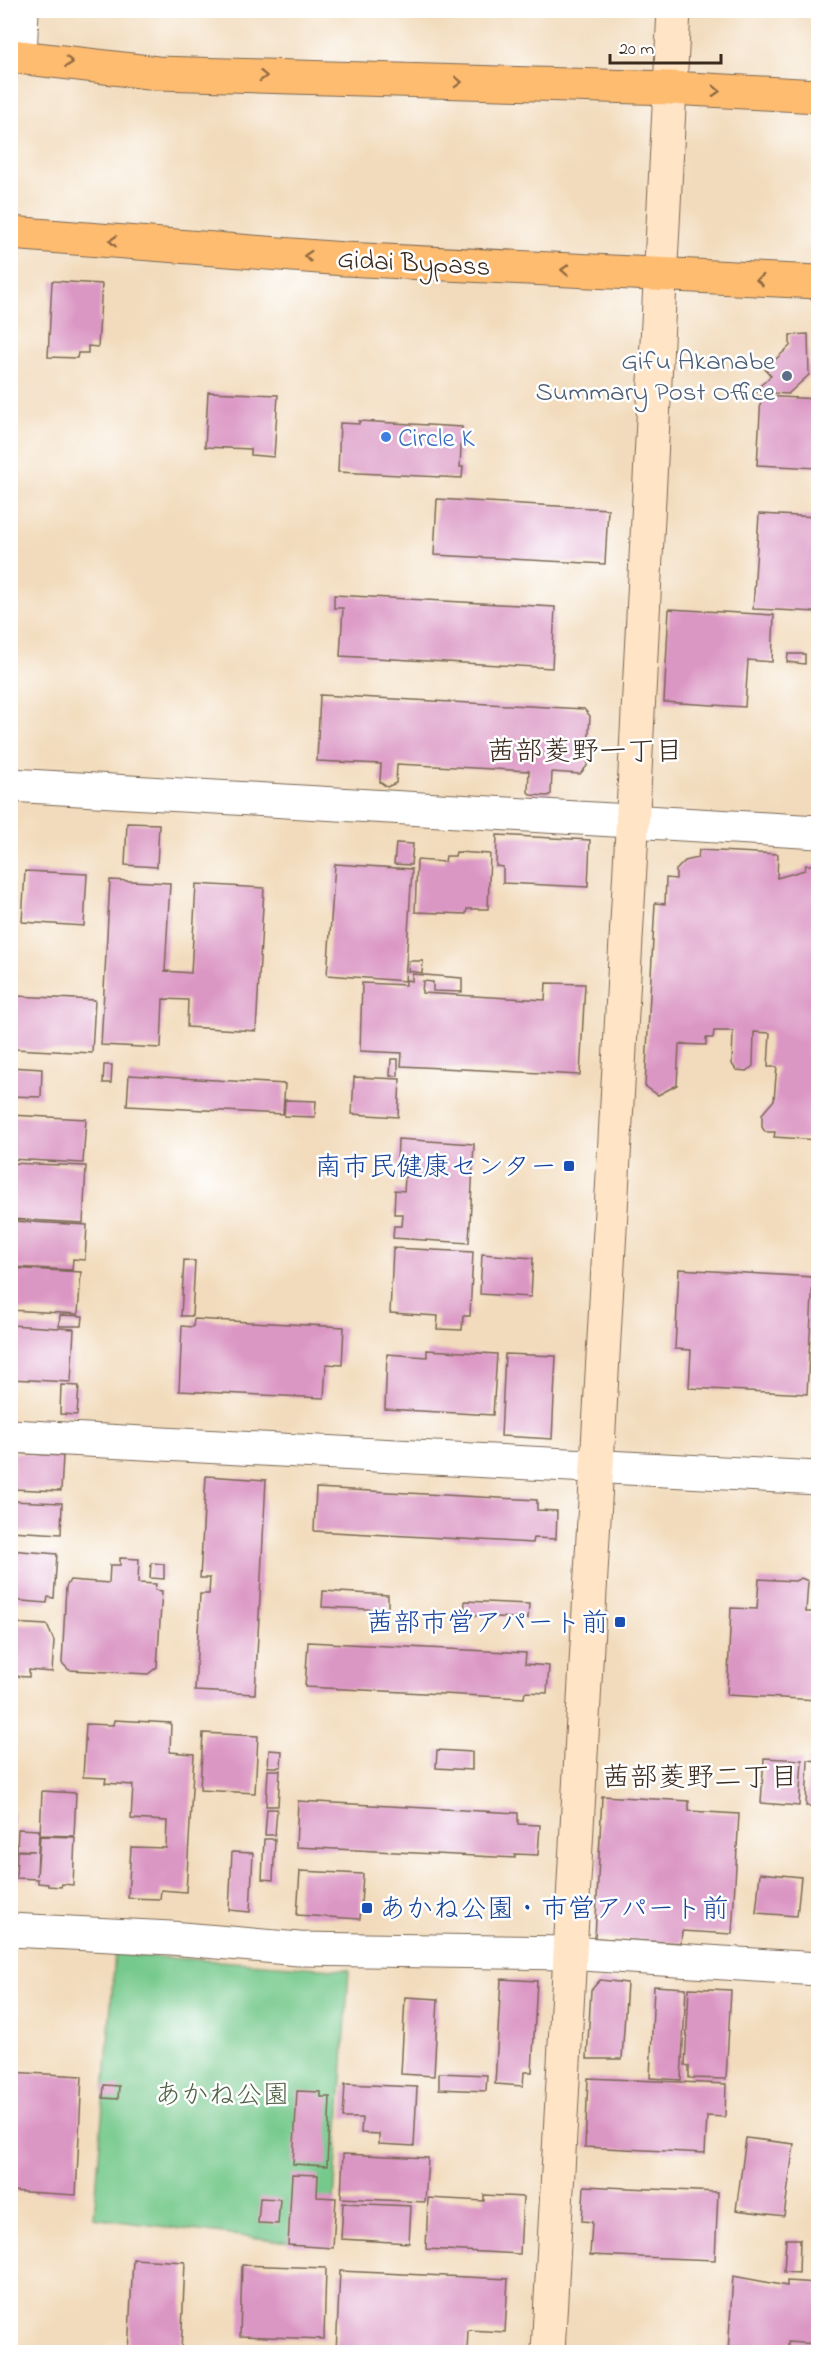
<svg xmlns="http://www.w3.org/2000/svg" width="829" height="2363" font-family="'Indie Flower','Klee One',sans-serif">
<rect width="100%" height="100%" fill="#fff"/>
<filter id="ink" filterUnits="userSpaceOnUse"><feTurbulence type="fractalNoise" baseFrequency=".0167" numOctaves="2"/><feDisplacementMap in="SourceGraphic" scale="12" xChannelSelector="R" yChannelSelector="G"/><feConvolveMatrix kernelMatrix="1 2 1 2 8 2 1 2 1" color-interpolation-filters="sRGB"/></filter>
<filter id="wash" filterUnits="userSpaceOnUse"><feTurbulence type="fractalNoise" baseFrequency=".008" numOctaves="4" result="noise"/><feDisplacementMap in="SourceGraphic" scale="24" xChannelSelector="R" yChannelSelector="G"/><feGaussianBlur stdDeviation="1.35" result="paint"/><feColorMatrix in="noise" values="0 0 0 0 0 0 0 0 0 0 0 0 0 0 0 0 0 1.4 0 .05"/><feComposite in="paint" operator="in"/></filter>
<g filter="url(#wash)">
<rect width="100%" height="100%" fill="#f2dbbc"/>
<!-- green -->
<path fill="#76c98c" stroke="#587a55" stroke-width="1.5" d="M115 1954 349 1970 331 2247 94 2218Z"/>
<g id="blocks">
<!-- building -->
<path fill="#db97c4" d="M52 281 102 284 98 347 88 346V353H78L77 358 48 357Z
M808 334 809 375 788 394 753 392 771 376 765 369 790 346V335Z
M208 392 278 395 274 457 251 455V449L205 447Z
M761 396 818 399V468L757 465Z
M359 421 462 427 460 467H463L462 478 338 472 340 423 359 424Z
M437 499 608 509 605 564 434 555Z
M759 514 818 517V612L753 609Z
M334 595 555 607 552 668 340 656 343 608H334Z
M669 609 774 615 772 662 748 660 745 707 664 702Z
M788 654H805V664L787 662Z
M320 695 584 709 590 716 587 766 580 774 552 772 551 794 548 796 531 795 528 792 529 771 397 764 396 783 387 787 380 782 381 764 317 761Z
M127 823 159 824 157 867 125 865Z
M497 835 590 840 588 887 503 883V867L496 866Z
M396 843 413 844 411 865 394 864Z
M699 850 778 854 777 878 805 870 806 865H818V1068L816 1079H818V1140L774 1137 775 1132H765L762 1127V1114L774 1100 776 1076 777 1067H768L770 1033 754 1032 753 1066 747 1071 736 1070 732 1064 733 1031H714L713 1038H706V1045L679 1044 677 1085 658 1095 645 1086 655 903 665 904 666 878 676 879V870L685 861 698 858Z
M456 852 490 854 488 909H467L466 914 415 912 417 860 445 862 446 856H455Z
M335 864 412 869 405 981 327 975Z
M25 871 87 874 84 926 22 922Z
M110 880 170 883 165 971 191 973 196 884 264 888 256 1031 187 1027 188 1000 163 999 161 1048 101 1045Z
M409 961H423L422 973 408 971Z
M412 974 462 978V992L433 991V982L423 981 422 993 545 1000 546 983 585 984 580 1075 401 1066 402 1053 360 1051 362 983 406 985V980L412 981Z
M16 996 95 1000 92 1053 14 1049Z
M391 1059H398V1076H390Z
M104 1065H112L111 1083H103Z
M10 1067 42 1069 41 1097 10 1096Z
M129 1075 285 1084 283 1114 127 1106Z
M354 1077 400 1079 398 1117 352 1114Z
M285 1100 316 1101 315 1117 284 1116Z
M10 1115 86 1119 83 1163 10 1159Z
M398 1139 474 1144 469 1243 393 1238 394 1226H402L403 1214H394L395 1190 404 1191 406 1165H397Z
M10 1163 86 1166 83 1223 10 1219Z
M10 1221 87 1225 85 1260 73 1259 72 1270 10 1267Z
M393 1248 473 1252 470 1316H463L462 1330 437 1329 438 1316 390 1313Z
M482 1254 533 1258 531 1297 480 1294Z
M184 1260 195 1261 192 1316H181Z
M10 1268 81 1272 78 1314 10 1310Z
M679 1269 813 1277 807 1394 689 1388 691 1350 675 1349Z
M60 1315 83 1316 82 1326H59Z
M194 1319 344 1327 342 1365 326 1364 324 1398 179 1391 182 1326 193 1327Z
M10 1325 74 1329 71 1382 10 1379Z
M427 1350 497 1354 493 1415 385 1409 387 1354 427 1357Z
M505 1354 556 1356 552 1439 501 1436Z
M61 1385 79 1386 77 1415 60 1414Z
M14 1453 63 1456 61 1491 12 1489Z
M206 1476 266 1480 255 1694 195 1691 200 1594H209L210 1578H200Z
M316 1488 537 1500V1510L557 1511 556 1539 534 1538 533 1543 314 1531Z
M10 1501 62 1503 61 1534 10 1531Z
M10 1550 57 1554 54 1598 48 1597 47 1603 10 1600Z
M120 1558 139 1559 138 1583 156 1584 155 1590 162 1591 157 1667 148 1674 69 1670 62 1663 66 1587 70 1580 109 1583 110 1565H120Z
M151 1563 164 1564V1579L150 1578Z
M801 1578 808 1581 806 1612H818V1700L727 1695 731 1608 757 1609 759 1579 795 1581Z
M323 1591 388 1595V1610L322 1607Z
M465 1601 529 1604 528 1619 464 1615Z
M10 1623 47 1625 54 1641 52 1672 29 1670V1677L10 1676Z
M308 1642 526 1653 525 1664 549 1666 547 1693 525 1692 524 1698 305 1687Z
M114 1720 171 1723 170 1752 194 1754 186 1892 161 1890 160 1899 128 1898 131 1847 166 1848 167 1821 131 1819 133 1785 105 1783 106 1778 83 1777 86 1724 113 1725Z
M203 1733 258 1736 255 1793 200 1790Z
M269 1750 282 1751 281 1767H268Z
M437 1750 472 1752V1770L436 1768Z
M764 1758 802 1760 799 1806 761 1803Z
M808 1760 818 1761V1807L806 1806Z
M268 1770H280L278 1806H266Z
M42 1791 76 1793 74 1836 40 1835Z
M602 1796 689 1801V1811L739 1814 732 1934 682 1931 681 1943 595 1938Z
M298 1801 518 1813V1824L540 1825 538 1855 515 1854V1858L296 1847Z
M267 1809H277L275 1835H265Z
M10 1813H14L12 1856H10Z
M18 1829 39 1830 37 1876 40 1836 75 1837 73 1885 62 1884 61 1887 48 1886V1884L38 1883V1879L16 1878 17 1851H35L17 1850Z
M264 1839H275L273 1880 262 1879Z
M232 1852 253 1853 250 1912 229 1910Z
M300 1871 363 1874 360 1919 297 1915Z
M760 1873 801 1877 797 1916 756 1913Z
M501 1979 537 1981 532 2072H524L523 2086 495 2084Z
M600 1980 627 1983 622 2059H587L591 1990Z
M654 1986 686 1988 681 2080 650 2078Z
M689 1988 731 1990 726 2079 689 2078V2066L685 2065Z
M405 1997 438 1999 434 2076 401 2074Z
M10 2072 82 2076 76 2195 10 2191Z
M439 2073 487 2075 486 2091 439 2089Z
M588 2078 726 2084 725 2117 707 2116 705 2153 585 2147Z
M345 2084 417 2087 414 2146 379 2144V2134L361 2133 362 2118H343Z
M104 2085 119 2086 118 2099 103 2098Z
M297 2091 321 2092V2097H330L327 2166 293 2164Z
M746 2138 794 2144 784 2216 736 2210Z
M343 2154 428 2158 425 2202 341 2198Z
M292 2174 318 2175 317 2197 336 2198 333 2248 288 2245Z
M584 2186 718 2192 715 2260 590 2255 592 2222 582 2221Z
M484 2195 523 2197 520 2254 426 2249 428 2198 484 2201Z
M260 2198 280 2199 278 2224 258 2223Z
M343 2203 411 2206 409 2243 341 2239Z
M786 2239H800L799 2273 784 2272Z
M133 2259 185 2262 181 2352H128Z
M242 2265 326 2268 324 2339 240 2336Z
M340 2271 508 2279 505 2332 468 2330 467 2352H336Z
M733 2276 787 2286V2281L818 2283V2344L788 2342V2352H728Z"/>
</g>
</g>
<g filter="url(#ink)">
<use href="#blocks" fill-opacity="0" stroke="#7b6855" stroke-width="1.5"/>
<g fill="none" stroke-linecap="round" stroke-linejoin="round">
<!-- street casing -->
<g stroke="#7b6855" stroke-width="35">
<path id="street" d="M20 57 22 10
M10 785 818 832
M10 1436 818 1478
M10 1930 171 1938 299 1949 567 1953 818 1969"/>
</g>
<!-- secondary casing -->
<g stroke="#7b6855" stroke-width="35">
<path id="secondary" d="M548 2352C586 1572 639 791 674 10"/>
</g>
<!-- highway casing -->
<g stroke="#7b6855" stroke-width="35">
<path id="highway" d="M10 56 157 73 671 88 818 96
M10 233 344 259 818 282"/>
</g>
<!-- street -->
<use href="#street" stroke="#fff" stroke-width="33"/>
<!-- secondary -->
<use href="#secondary" stroke="#ffe4c6" stroke-width="33"/>
<!-- highway -->
<use href="#highway" stroke="#febc70" stroke-width="33"/>
</g>
<!-- one-way arrows -->
<defs><path id="oneway-chevron" d="M-2-3.5L2.5 0L-2 3.5" fill="none" stroke-width="1.6" stroke-linecap="round" stroke-linejoin="round" transform="scale(1.5)"/></defs>
<g stroke="#936c43">
<use href="#oneway-chevron" transform="translate(69 62) rotate(7)"/>
<use href="#oneway-chevron" transform="translate(263 76) rotate(2)"/>
<use href="#oneway-chevron" transform="translate(458 82) rotate(2)"/>
<use href="#oneway-chevron" transform="translate(716 91) rotate(3)"/>
<use href="#oneway-chevron" transform="translate(113 241) rotate(-176)"/>
<use href="#oneway-chevron" transform="translate(308 256) rotate(-176)"/>
<use href="#oneway-chevron" transform="translate(565 270) rotate(-177)"/>
<use href="#oneway-chevron" transform="translate(760 280) rotate(-177)"/>
</g>
</g>
<!-- markers -->
<circle fill="#5c6f8a" stroke="#fff" stroke-width="2" cx="787" cy="376" r="6"/>
<circle fill="#3f7fe0" stroke="#fff" stroke-width="2" cx="386" cy="437" r="6"/>
<g fill="#1a4fb4" stroke="#fff" stroke-width="2">
<rect x="563" y="1160" width="12" height="12" rx="3"/>
<rect x="614" y="1616" width="12" height="12" rx="3"/>
<rect x="361" y="1902" width="12" height="12" rx="3"/>
</g>
<g text-anchor="middle" stroke-width="5" stroke-linejoin="round" paint-order="stroke">
<!-- street labels -->
<g font-size="27" fill="#3b2a1e" stroke="#fff">
<text transform="translate(414 262) rotate(3)" y="9">Gidai Bypass</text>
</g>
<!-- service labels -->
<g font-size="27" fill="#4e5e75" stroke="#fff" text-anchor="end">
<text x="775" y="369">Gifu Akanabe<tspan x="775" dy="31">Summary Post Office</tspan></text>
</g>
<!-- shop labels -->
<g font-size="27" fill="#366cbe" stroke="#fff" text-anchor="start">
<text x="398" y="446">Circle K</text>
</g>
<!-- transit labels -->
<g font-size="27" fill="#164399" stroke="#fff" text-anchor="end">
<text x="557" y="1175">南市民健康センター</text>
<text x="608" y="1631">茜部市営アパート前</text>
<text x="379" y="1917" text-anchor="start">あかね公園・市営アパート前</text>
</g>
<!-- park labels -->
<g font-size="27" fill="#506244" stroke="#fff">
<text x="222" y="2103">あかね公園</text>
</g>
<!-- neighbourhood labels -->
<g font-size="28" fill="#3b2a1e" stroke="#fff">
<text x="585" y="760">茜部菱野一丁目</text>
<text x="700" y="1786">茜部菱野二丁目</text>
</g>
</g>
<!-- margin -->
<rect width="829" height="2363" fill="none" stroke="#fff" stroke-width="36"/>
<!-- scale -->
<path d="M610 54v9h111v-9" fill="none" stroke="#3b2a1e" stroke-width="3"/>
<text x="619" y="54" font-size="18" fill="#3b2a1e" stroke="#ffffff" stroke-width="4.5" paint-order="stroke">20 m</text>
</svg>
